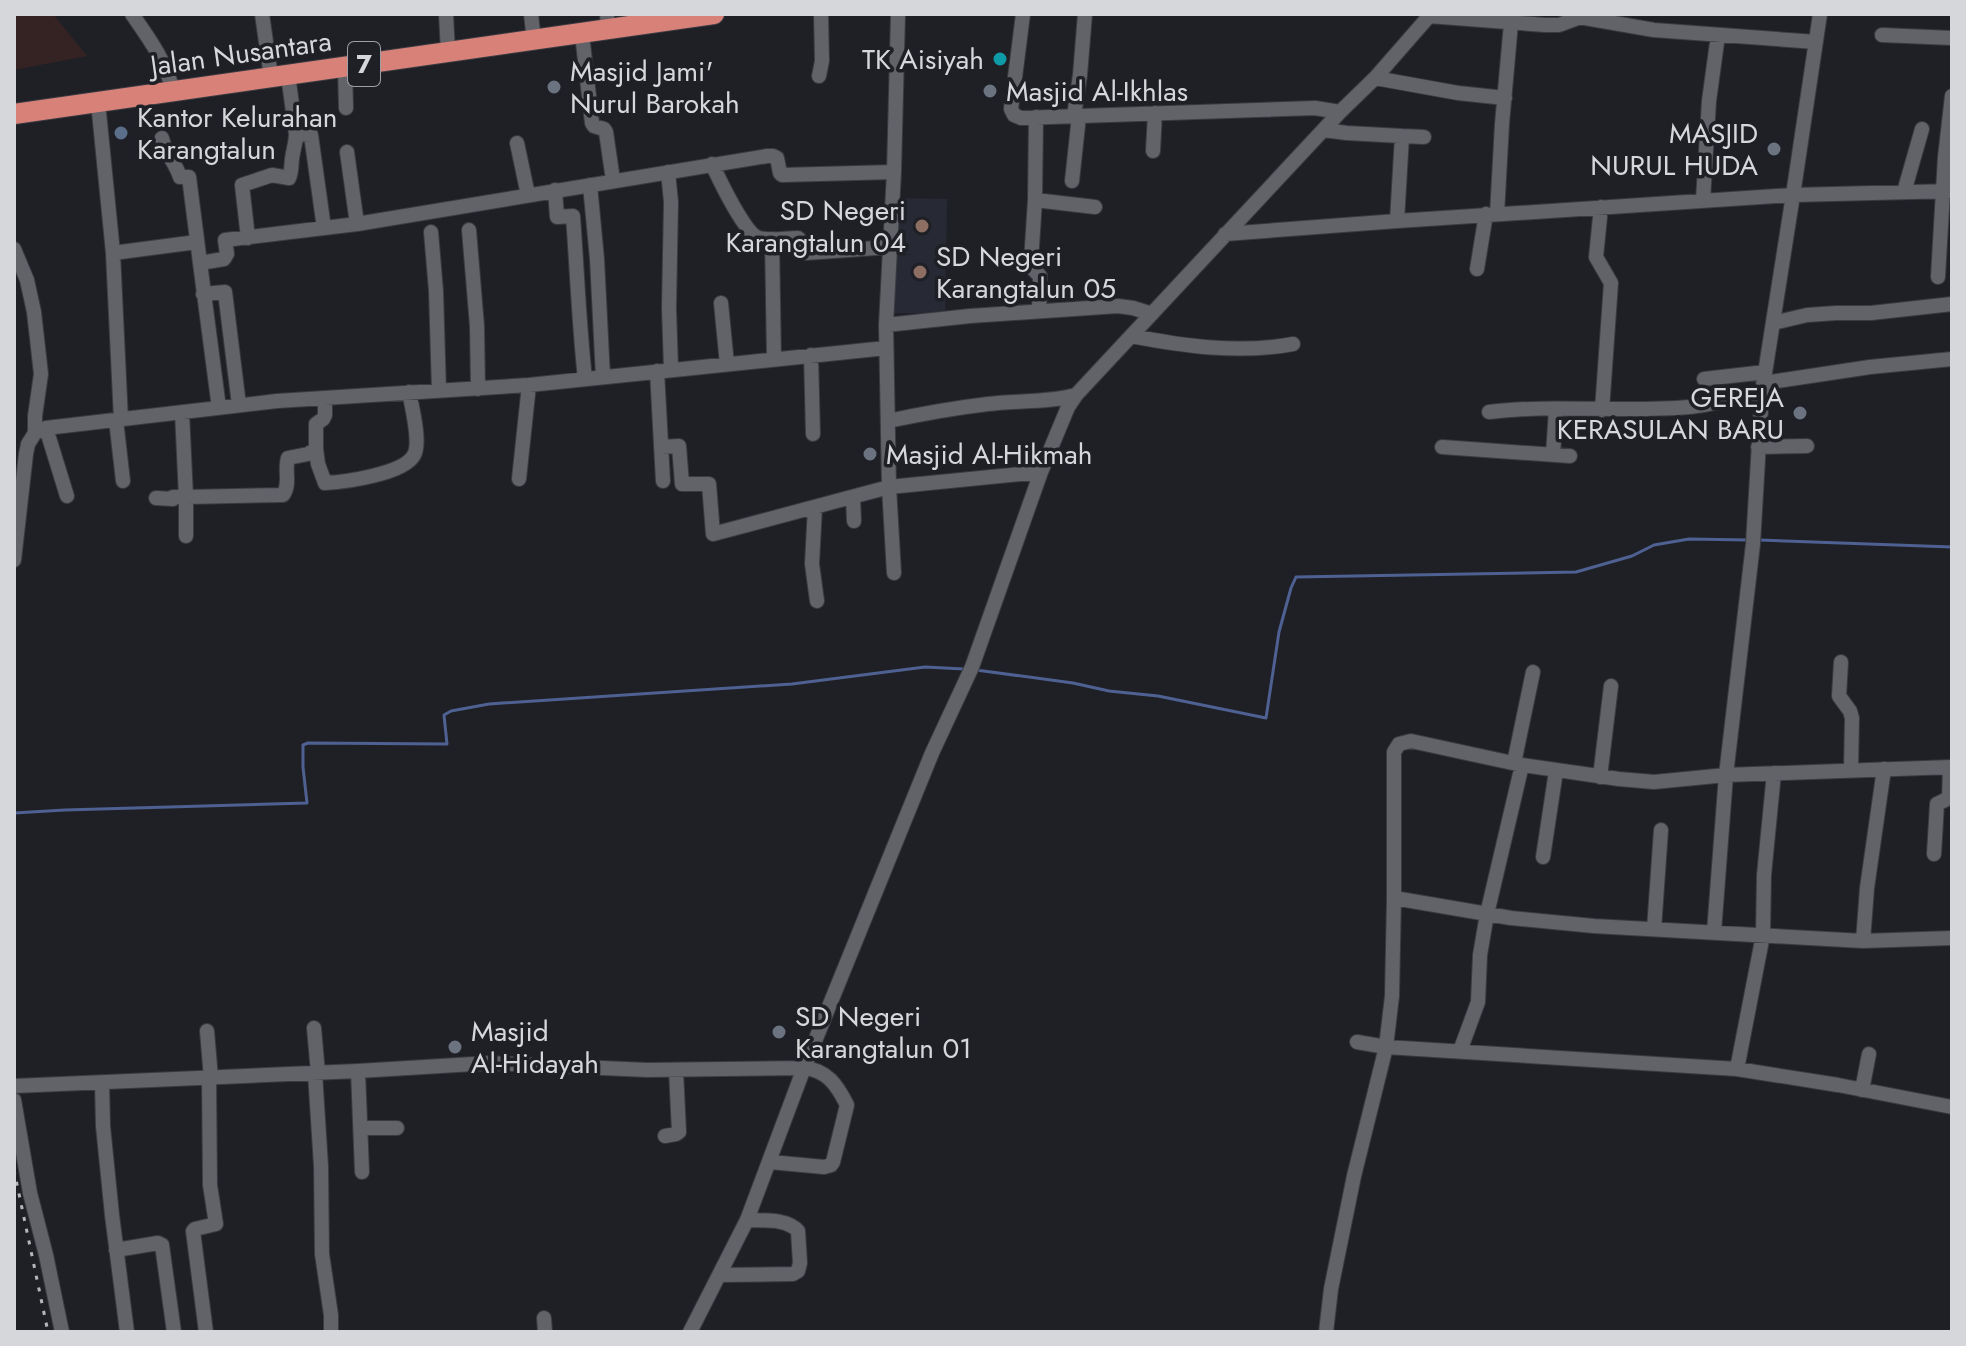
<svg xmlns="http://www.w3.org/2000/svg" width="1966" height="1346" font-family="Jost,sans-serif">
<rect width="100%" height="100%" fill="#1f2026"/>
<!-- industrial -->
<path fill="#352222" d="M14 14H53L87 56 14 70Z"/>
<!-- built -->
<path fill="#272a34" d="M901 198 947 199 945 313H893L895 255H913L896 253 897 199Z"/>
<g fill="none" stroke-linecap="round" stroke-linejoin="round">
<!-- stream -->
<path stroke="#4e6192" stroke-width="3" d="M1759 540 1952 547
M976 670 1073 683 1109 691 1158 696 1266 718 1279 632 1291 588 1296 577 1576 572 1632 556 1654 545 1689 539 1748 540
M14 813 65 810 307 803 303 767V745L308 743 447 744 444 715 451 711 489 704 792 684 925 667 964 669"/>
<!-- minor casing -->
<g stroke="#3a3b40" stroke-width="16">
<path id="minor" d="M132 14C150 40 165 60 173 91
M262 14 271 77
M446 14 448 53
M531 14 534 41
M607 14 608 30
M898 14 894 172 886 325 889 487 1041 472
M1023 14 1011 109 1014 115 1021 118 1315 108 1340 112
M1429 16 1545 25H1559L1578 18H1585L1654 30 1816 42
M582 34 592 123 594 126 604 129 606 132 613 180
M1882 35 1952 38
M345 67 346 108
M288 75 296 134 311 135 324 228
M819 76 822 61 821 14
M1375 78 1458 93 1505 98
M98 102 113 253 121 420
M1074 116 1080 75 1085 14
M1323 130 1347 133 1402 136
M162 138C165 153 176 163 180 177H189L200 263
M517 143 528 195
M1153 151 1155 113
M347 152 357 224
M712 164C719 179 745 234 759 238 771 241 785 238 798 238L800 240 803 251 806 253 890 247
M668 172 671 202 669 308 671 369
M1072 181 1079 116
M590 185 597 259 603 377
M555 190 557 217 573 216C577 270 579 324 585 379
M1904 192 1922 129
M1035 200 1036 117
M1703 200 1709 101 1718 35
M1601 207 1596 257 1611 283 1602 410
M1497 214 1502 124 1511 23
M1397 221 1402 136 1424 137
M469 230 477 326 478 389
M431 232 436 291 439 391
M1225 234 1397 221 1793 195 1820 14
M248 238 242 185 272 175 289 178C292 171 291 167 292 159 293 150 296 143 296 134
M772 239 774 359
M14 249 27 280 34 312 41 374 35 416V433L28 444 26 454 14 560
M113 253 197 242
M1477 269 1486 214
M1938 277 1945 157 1952 96
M203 294 225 292 239 405
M721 303 727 364
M1039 311 1040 276 1033 269 1031 262 1035 200 1095 207
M1773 323 1807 315 1836 313H1871L1952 304
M886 325 970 316 1118 306 1133 308 1152 314
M1131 336C1184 346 1238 354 1293 344
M811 355 813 434
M657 371 663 481
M1704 379 1765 372
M1764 383 1870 367 1952 359
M219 408 200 263 224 259 227 254 225 240 357 224 767 156H773L777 158 780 173 782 175 894 172
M182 412 186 497 283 495C291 484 284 470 288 458L308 454 316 449V424L323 419 325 415V398
M1489 412C1555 404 1622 413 1689 407 1713 405 1738 397 1762 392
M116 420 123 481
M888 421C921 414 954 408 988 404 1017 400 1048 403 1076 395
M46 428 67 496
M35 433 46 428 277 401 529 385 886 348
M661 447 679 446 682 484H709L713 534 889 487 894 573
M1442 447 1570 456
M1758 447 1807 446
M316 449 318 464 325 483C345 482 404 474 414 455 421 443 412 407 409 392
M1553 455 1556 409
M519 479 529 385
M853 497 854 521
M156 498 173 499V497H186V536
M815 507 812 564 817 601
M1841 662 1839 696 1850 711 1852 718 1851 770
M1514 763 1533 672
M1600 777 1611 686
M1934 854 1937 804 1949 798 1950 767
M1543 857 1556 771
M1394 898 1511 918 1594 926 1863 941 1952 938
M1654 929 1661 830
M1714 932 1726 775 1952 767
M1863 941 1867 888 1884 769
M314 1028 318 1073
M207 1031 211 1078
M1357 1042 1386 1047 1737 1069 1838 1085 1952 1107
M1460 1051 1478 1002 1480 955 1487 914 1522 765
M1737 1069 1763 935 1764 875 1774 773
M358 1071 362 1172
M315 1073 321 1166 322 1254 331 1315V1332
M102 1083 103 1126 112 1215 127 1332
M14 1086 358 1071 490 1063 647 1070 804 1068 747 1220 690 1332
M1862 1090 1869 1054
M14 1100 30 1193 46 1255 62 1332
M361 1128H397
M665 1136 676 1134 679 1132 676 1070
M770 1162 824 1167 831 1165 833 1162 847 1105C837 1085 827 1070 804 1068L932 753 972 667 1041 472 1068 407 1076 395 1340 112 1375 78 1431 14
M116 1250 158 1243 162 1245 174 1332
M719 1275 793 1274 798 1271 800 1263 798 1231C787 1218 763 1221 747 1220
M544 1318 545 1332
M206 1332 193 1231 195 1229 216 1224 210 1185 209 1078
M1326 1332 1331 1289 1354 1176 1386 1047 1392 996 1394 898V752L1399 744 1411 741 1522 765 1619 779 1654 782 1726 775 1753 544 1762 392 1793 195 1952 191"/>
</g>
<!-- highway casing -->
<g stroke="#3a3b40" stroke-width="22">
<path id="highway" d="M14 114 714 14"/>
</g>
<!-- minor -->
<use href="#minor" stroke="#616369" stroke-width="14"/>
<!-- highway -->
<use href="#highway" stroke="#d78179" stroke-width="20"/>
<!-- rail -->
<path stroke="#b6b7bc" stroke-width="3" stroke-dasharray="4 8" stroke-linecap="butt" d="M14 1170 48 1332"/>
</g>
<!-- markers -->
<circle fill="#0f9aa8" stroke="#1f2026" stroke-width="3" cx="1000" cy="59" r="8"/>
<g fill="#6b7280" stroke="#1f2026" stroke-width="3">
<circle cx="554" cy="87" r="8"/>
<circle cx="990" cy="91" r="8"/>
<circle cx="1774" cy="149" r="8"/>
<circle cx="1800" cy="413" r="8"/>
<circle cx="870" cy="454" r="8"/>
<circle cx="779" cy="1032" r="8"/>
<circle cx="455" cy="1047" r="8"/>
</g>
<circle fill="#5c6f8a" stroke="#1f2026" stroke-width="3" cx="121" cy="133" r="8"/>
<g fill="#8d6e63" stroke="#1f2026" stroke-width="3">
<circle cx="922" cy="226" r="8"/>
<circle cx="920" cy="272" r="8"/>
</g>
<g text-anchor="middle" stroke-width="7" stroke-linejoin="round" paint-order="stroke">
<!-- shield labels -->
<rect fill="#1f2026" stroke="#9fa0a5" stroke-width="2" x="348" y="42" width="32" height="44" rx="6"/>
<g font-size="26" font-weight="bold" fill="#d6d7db">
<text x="364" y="73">7</text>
</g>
<!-- street labels -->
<g font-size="28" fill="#d6d7db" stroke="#1f2026">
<text transform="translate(241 53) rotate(-8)" y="10">Jalan Nusantara</text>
</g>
<!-- poi labels -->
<g font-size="28" fill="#d6d7db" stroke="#1f2026" text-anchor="start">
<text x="984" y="69" text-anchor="end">TK Aisiyah</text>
<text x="570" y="81">Masjid Jami'<tspan x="570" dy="32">Nurul Barokah</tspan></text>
<text x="1006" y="101">Masjid Al-Ikhlas</text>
<text x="137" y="127">Kantor Kelurahan<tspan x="137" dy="32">Karangtalun</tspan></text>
<text x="1758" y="143" text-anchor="end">MASJID<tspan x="1758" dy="32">NURUL HUDA</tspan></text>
<text x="906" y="220" text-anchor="end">SD Negeri<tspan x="906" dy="32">Karangtalun 04</tspan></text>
<text x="936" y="266">SD Negeri<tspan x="936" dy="32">Karangtalun 05</tspan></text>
<text x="1784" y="407" text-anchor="end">GEREJA<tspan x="1784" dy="32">KERASULAN BARU</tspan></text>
<text x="886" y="464">Masjid Al-Hikmah</text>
<text x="795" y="1026">SD Negeri<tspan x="795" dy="32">Karangtalun 01</tspan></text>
<text x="471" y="1041">Masjid<tspan x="471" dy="32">Al-Hidayah</tspan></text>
</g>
</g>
<!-- border -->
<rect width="1966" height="1346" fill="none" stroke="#d6d7db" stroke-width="32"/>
</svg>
